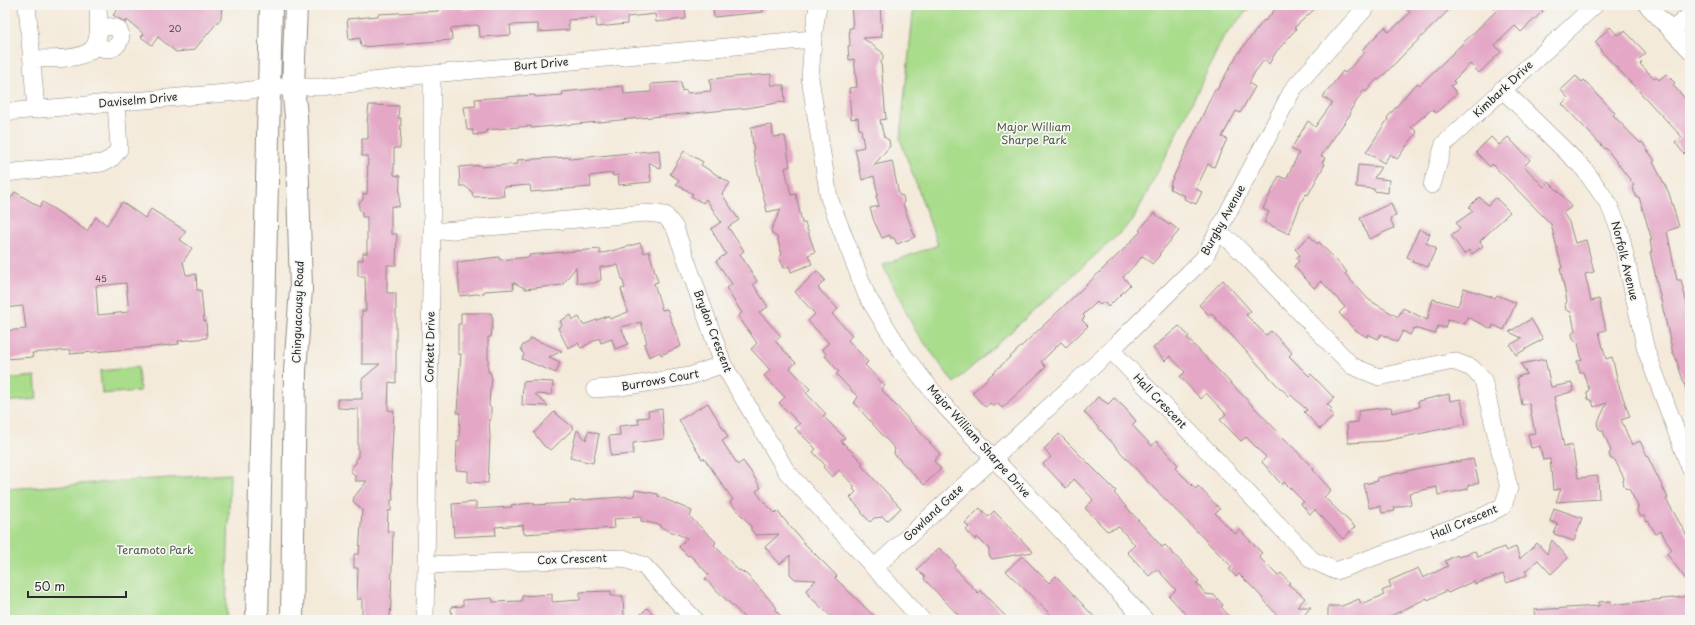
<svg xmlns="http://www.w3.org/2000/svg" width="1695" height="625" font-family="'Playpen Sans',sans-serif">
<rect width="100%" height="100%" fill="#f6f6f2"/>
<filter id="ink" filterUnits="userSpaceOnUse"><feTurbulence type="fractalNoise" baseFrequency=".025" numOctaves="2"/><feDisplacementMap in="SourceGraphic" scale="8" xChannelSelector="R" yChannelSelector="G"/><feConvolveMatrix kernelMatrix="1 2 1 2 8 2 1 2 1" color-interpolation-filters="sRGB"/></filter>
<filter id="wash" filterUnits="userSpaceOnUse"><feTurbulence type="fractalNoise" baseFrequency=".012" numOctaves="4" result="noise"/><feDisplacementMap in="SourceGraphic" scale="16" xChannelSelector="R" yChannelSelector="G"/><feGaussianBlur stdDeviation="0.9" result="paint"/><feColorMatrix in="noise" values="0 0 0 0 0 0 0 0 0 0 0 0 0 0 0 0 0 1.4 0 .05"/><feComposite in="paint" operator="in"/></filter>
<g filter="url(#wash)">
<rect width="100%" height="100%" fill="#f4eada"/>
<!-- green -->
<path fill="#a9dc8b" stroke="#6a845b" d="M914 5H1252L1223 38 1173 142 1132 222 954 383 915 330 883 265 938 245 900 139Z
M138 367 140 391 102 394 100 371Z
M35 376 37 399 5 402V379Z
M230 474 226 620H5V489Z"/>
<g id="blocks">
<!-- building -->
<path fill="#e4a7c6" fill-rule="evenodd" d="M121 5H222L221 18 194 50 176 52 158 37 152 45 141 37 144 34 127 20 126 23 113 15Z
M506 5H685L686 19 656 22 655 14 627 17V24L597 27 596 18 568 20 569 30 538 32V24L510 25 511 35 480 37 479 26 476 25 451 28 452 40 361 47 360 38 349 40 347 19 378 16V14L438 11V8L460 6 461 10Z
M713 5H762L763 12 714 17Z
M851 5H880L882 37 863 38 883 53V59L881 62 886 119 880 120 884 137 889 140 890 146 874 165 892 161 899 195 903 196 904 201 903 204 915 237 897 244 894 238H890V235L882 238 874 221 870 208 879 206 876 195H878L874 176 862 180 855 149 864 147 861 129H859L858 118 851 119 849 88 857 87 854 59 849 60 848 46H850L849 28H853Z
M1279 5H1319L1294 28 1296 29 1276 52 1269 64 1264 60 1255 72 1249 83 1255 87 1240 113 1236 111 1222 137 1227 139 1214 167 1208 164 1196 189 1202 192 1196 204 1184 199 1185 196 1170 189 1171 182 1215 89 1217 90 1237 55 1264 20 1265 21Z
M1403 5H1454L1405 53 1379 80 1377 79 1366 92 1364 90 1350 111 1351 113 1321 156 1325 158 1322 163 1325 164 1308 195 1306 194 1302 200 1289 234 1264 222 1269 212 1263 209 1273 188 1279 176 1286 179 1299 153 1291 149 1302 131 1308 121 1315 127 1332 103 1323 97 1343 71 1345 73 1365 52 1362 50 1385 27 1389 32 1410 13Z
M1491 5H1537L1543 11 1521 32 1515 26 1495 45 1501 52 1479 73 1470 64 1453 81 1455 83 1451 86 1457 93 1436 113 1432 109 1411 127 1417 132 1397 159 1390 154 1384 163 1366 152 1388 119 1387 118 1412 88 1418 83 1420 85 1496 11Z
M1610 27 1617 35 1625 31 1646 53 1639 59 1642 62 1640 64 1654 78 1656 77 1659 80 1666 74 1675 83 1673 85 1690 104V149L1684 154 1675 142 1682 137 1600 50 1601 49 1595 42Z
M771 74V85H784L785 103 777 102V103L747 108 599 122 531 128V126L507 128 486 130V133L473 135V130H467L464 107 476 106 475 99 535 95V97L563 95 562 92 623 86 624 94 651 92V84L681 82 682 91 686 90 687 93 711 91 710 79Z
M1576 76 1582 82 1584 80 1615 113 1613 115 1640 143 1642 142 1655 161 1653 162 1669 193 1679 227 1667 231 1677 280H1681L1688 308 1690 307V392H1687L1674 353H1673L1650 252H1652L1650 240H1652L1639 197 1637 198 1632 187 1634 185 1606 148 1605 149 1562 104 1568 98 1561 90Z
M369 105 399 106 398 118H401L400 148H394V175L400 176 399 207 391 206V234H397L396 265H387V293H396V383L389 382 388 410 394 411 391 469 393 500H391V511H388L387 531 393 532 391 601 390 618H380V620H362V599H357L358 568H354V554H359L362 510 353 501 354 497 367 481H355V475L351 472V467L356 463V458H358V409L338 408V399H362V379L380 364H362V311H366L365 276H358V260H363V253H367V217H362V212L359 209V203L363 200V194H367L368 156H362V139H368V123L367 122Z
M772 125 773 137 785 136 790 166 785 168 791 195 796 194 802 223H805L815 252 808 255 812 264 791 272 789 266 784 268 779 257 782 255 777 237 773 235 771 230 781 209 767 212 754 155 751 127Z
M1491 137 1499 145 1508 137 1530 160 1524 166 1544 187 1549 182 1563 196 1571 207 1563 213 1569 222 1575 243 1586 240 1594 272 1585 274 1591 301 1599 299 1606 330 1599 332 1606 359 1612 357 1619 386 1630 417 1621 420 1632 445 1640 441 1668 498 1666 499 1690 541V585L1667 554 1672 550 1661 531 1656 534 1648 521 1647 522 1644 516H1640L1637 511 1638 506 1629 489 1625 488 1623 482 1624 478 1615 460 1611 459 1609 454 1611 451 1603 431 1599 429 1597 424 1607 403 1594 407 1592 401 1588 399 1587 393 1589 389 1583 372H1580L1577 361 1582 360 1578 343 1573 338 1572 334 1575 330 1571 312 1566 310 1565 305 1567 301 1560 268H1562L1551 224 1492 164 1490 167 1476 152Z
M659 150 661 169 649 162 651 182 619 185 618 175 613 176V173L590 176 591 187 531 192 530 185 503 187 504 196 473 197 472 192 465 186H460L459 167 481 165V167L518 164 517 160 570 157V159Z
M684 151 703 162 701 165 730 183 722 194 739 220 728 227 744 251 740 254 757 281 753 284 768 307 759 312 781 336 775 341 796 363 790 368 810 389 806 393 826 414 823 416 845 438 841 441 863 463 861 465 901 508 887 521 883 517 874 518 870 522 861 512 862 511 850 498 856 492 853 489 855 487 839 470 832 477 823 467 825 465 813 452 816 449 795 428 800 424 779 403 785 397 764 376 770 370 751 349 757 343 738 316 742 313 726 288 732 284 716 261 726 254 711 229 721 222 706 199 703 203 691 196 693 194 676 184 679 180 670 174Z
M1358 165 1381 167 1374 178 1389 180 1388 193 1374 191V189L1356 187Z
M15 192 40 207 43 202 87 231 96 217 107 225 122 202 145 218 151 209 186 231 180 240 192 248 183 262 186 275 196 274 197 290H201L204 321H206L207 338 178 341 179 344 154 347 70 354V350L32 353 33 357 5 359V331L26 329 23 306 5 308V208ZM126 283 129 312 98 315 96 286Z
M1479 197 1488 205 1496 198 1510 212 1481 240 1480 242 1483 246 1472 254 1469 250 1464 254 1451 235 1460 229 1456 223 1473 211 1469 207Z
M1391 203 1396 216 1390 218 1394 228 1369 239 1360 218Z
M1154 213 1169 225 1171 224 1179 231 1159 254 1160 255 1152 264 1143 256 1123 277 1130 285 1108 307 1104 302 1100 305 1097 302 1083 315 1085 317 1082 320 1088 326 1066 347 1061 342 1041 362 1046 367 1002 408 997 403 993 406 990 403 985 407 972 393 1122 251 1141 231 1139 230Z
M1419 229 1430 234 1426 243 1436 248 1428 267 1412 262 1413 260 1407 257Z
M1310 236 1317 244 1319 242 1347 272 1345 274 1369 300 1398 317 1403 308 1427 320 1433 299 1458 306 1464 288 1495 298 1497 295 1516 303 1504 330 1493 325 1492 329 1467 317 1465 324 1448 319 1445 328 1438 326 1435 334 1414 328 1410 335 1403 331 1397 342 1381 334 1378 339 1368 334 1367 337 1355 330 1339 313 1345 307 1321 281 1314 288 1294 266 1299 261 1296 258 1300 255 1295 249Z
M640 243 644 253 649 251 658 282 654 283 662 310 667 309 681 346 661 355 660 352 649 357 644 344 647 343 641 322 621 327 628 344 615 349 612 339 601 343 599 338 581 348 578 343 568 348 558 328 562 325 560 321 571 315 573 320 579 317 583 325 608 316 610 319 628 312 621 289 625 288 618 265 600 267 601 280 594 283H577L576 267 562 285 526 289 513 282 514 289 484 291V293L460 296 457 262 490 258 499 257 500 260 530 257 529 255 600 249V254Z
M817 271 825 280 818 288 838 309 832 314 852 335 848 340 868 362 865 365 885 386 881 389 940 454 934 461 941 469 924 485 894 454 895 449 854 403 858 397 836 374 839 372 825 356 827 355 822 349 829 343 808 321 815 314 795 292Z
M1223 280 1251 311 1246 315 1266 335 1271 331 1292 353 1289 356 1309 376 1311 374 1334 398 1327 404 1332 409 1330 411 1334 416 1320 429 1304 412 1307 410 1291 395 1289 396 1276 384 1211 313 1209 315 1199 305Z
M461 313H491L493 320 491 337H488V372H490L492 379 491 388 490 389 489 406 491 408V419L489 420 490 437 488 483 468 482V471L456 470 457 441H459L460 413H457L461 354H458V324H461Z
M1531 319 1543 339 1516 355 1510 345 1522 338 1509 332Z
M1179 326 1189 336 1187 338 1314 469 1313 470 1331 490 1324 497 1355 527 1343 539 1315 510 1310 514 1301 504 1304 502 1284 482 1282 485 1262 462 1266 457 1246 437 1241 441 1220 420 1226 414 1206 393 1201 399 1180 377 1185 372 1170 356 1165 361 1153 348Z
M531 338 562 351 549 357 560 362 556 373 522 359 524 354 521 349 523 345 529 342Z
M1545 359 1551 387 1572 383 1574 391 1554 397 1564 447 1572 445 1578 478 1598 476 1599 499 1556 502 1561 489 1553 490 1550 459 1543 460 1540 446 1531 448 1528 434 1535 433 1529 403 1522 405 1517 377 1527 374 1521 364Z
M532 381 553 382 552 395 535 394 548 406 522 405 523 382Z
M1449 394 1450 401 1461 399 1466 424 1385 441 1348 443 1347 423 1358 422V411L1391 407 1392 413 1419 407 1418 401Z
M1098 397 1108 404 1114 398 1124 407 1136 421 1132 425 1152 446 1156 441 1178 465 1175 468 1196 489 1198 486 1220 509 1215 513 1235 534 1240 530 1262 553 1258 556 1278 576 1281 573 1290 583 1288 584 1305 598 1297 607H1311L1300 620H1272L1276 614 1259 594 1239 574 1236 577 1229 569 1232 567 1147 481 1084 412Z
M708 403 728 437 722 441 738 465 743 461 751 472 761 488 756 491 763 501 775 513 777 511 805 544 837 576 835 578 878 620H835L809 596 806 590 816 580 795 579 790 574V555L780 564 765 547 779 534 756 535 751 530V526L730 502 733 500 704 458 702 459 679 420Z
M662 409 664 439 633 443V454L611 456 609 436 620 435 619 426 639 424 638 418 649 417 648 411Z
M554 412 574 428 551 450 544 446 534 433Z
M577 430 586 440 588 431 599 434 593 463 570 458Z
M1059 434 1116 491 1114 493 1162 547 1165 545 1185 566 1199 581 1196 583 1206 594 1214 595 1223 605 1221 607 1233 620H1191L1169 596 1176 590 1157 569 1149 576 1127 552 1135 545 1119 527 1107 531 1085 508 1093 500 1091 497 1074 479 1066 488 1043 464 1051 457 1044 449Z
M1473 459 1479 483 1468 485V489L1438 495 1437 487 1409 493 1411 504 1394 508 1395 511 1382 513 1380 506 1369 508 1364 484 1378 481 1377 478 1420 468Z
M635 490 658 494V496L692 511 690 517 716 542 714 545 739 571 740 570 747 575 753 581 777 608 775 610 785 620H747L705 579 709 575 690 555 688 556 679 547 687 538 660 527 661 525 641 521V517L614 519 615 528 524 534 523 525 495 527 496 535 454 537 452 504 476 502V509L512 507 511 505 534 503V505L570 503V501L634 496Z
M980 508 988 517 994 511 1033 552 992 559 989 555V549L977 537 975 540 966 530 969 527 965 523Z
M1554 508 1582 518 1574 541 1554 534 1558 524 1550 521Z
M1552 540 1568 558 1551 574 1538 560 1525 571 1527 575 1507 583 1503 574 1475 584 1474 581 1448 593 1446 591 1428 600 1427 598 1383 620H1328V606H1342L1359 599 1361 604 1384 595 1382 591 1391 587 1389 581 1418 568 1423 578 1448 566 1445 561 1457 555 1458 557 1475 551 1478 557 1504 547 1506 551 1516 547 1520 559 1537 543 1547 554Z
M939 548 951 559 955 565 954 567 978 593 981 591 1009 620H963L924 579 925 577 917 569Z
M1022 556 1049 583 1056 576 1097 620H1056L1006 571Z
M611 591V596H623L624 617 594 620H452L451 607 463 606V600L492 598 493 602 522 601V596L552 594V602L580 600V592Z
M1690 596V620H1535L1534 610 1599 606V602L1611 601V605Z
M647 608 659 620H635Z"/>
</g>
</g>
<g filter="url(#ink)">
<use href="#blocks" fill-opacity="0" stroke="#908a82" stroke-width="1"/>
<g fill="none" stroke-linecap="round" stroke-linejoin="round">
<!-- minor casing -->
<g stroke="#908a82" stroke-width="18">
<path id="minor" d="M27 5 36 109
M818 5 813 39 810 78 829 198 867 296 903 354 941 402 1145 620
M1647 5 1690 50
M1672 30 1690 15
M95 46C99 47 103 49 108 49 119 49 127 32 114 27 109 26 103 27 98 26
M32 59C48 58 87 62 95 45 101 34 98 17 98 5
M1502 89 1584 169 1608 203 1619 228 1646 350 1690 468
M5 112 238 92 270 87H321L432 74 813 39
M5 173 102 163 112 158 119 149 116 102
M1432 185 1444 144 1595 5
M432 232 645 213 665 215 675 228 723 364 787 472 922 620
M1111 350 1312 560 1336 571 1484 516 1503 506 1509 488 1483 380 1472 368 1453 361 1379 377 1352 366 1232 242 1218 233
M595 389 621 387 690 376 723 364
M426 565 623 558 644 566 695 620
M874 568 1111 350 1204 258 1293 89 1368 5
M425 620 432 232V74"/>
</g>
<!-- major casing -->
<g stroke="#908a82" stroke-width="24">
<path id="major" d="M257 620 271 5
M292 620 295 371 301 289 296 116 293 87 296 5"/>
</g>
<!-- minor -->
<use href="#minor" stroke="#fff" stroke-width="17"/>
<!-- major -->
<use href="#major" stroke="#fff" stroke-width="22"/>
</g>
</g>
<g text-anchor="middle" stroke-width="3.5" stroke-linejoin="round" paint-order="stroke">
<!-- number labels -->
<g font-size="9" fill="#594a52">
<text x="175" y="32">20</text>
<text x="101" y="282">45</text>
</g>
<!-- street labels -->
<g font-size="11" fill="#2b2b2b" stroke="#f6f6f2">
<text transform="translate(541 64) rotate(-5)" y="4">Burt Drive</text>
<text transform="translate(1503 89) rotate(-43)" y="4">Kimbark Drive</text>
<text transform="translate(138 100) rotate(-5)" y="4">Daviselm Drive</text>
<text transform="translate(1223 220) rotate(-61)" y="4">Burgby Avenue</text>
<text transform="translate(1625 261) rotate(76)" y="4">Norfolk Avenue</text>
<text transform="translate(298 312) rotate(-88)" y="4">Chinguacousy Road</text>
<text transform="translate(713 331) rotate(69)" y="4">Brydon Crescent</text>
<text transform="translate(430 347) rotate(-89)" y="4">Corkett Drive</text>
<text transform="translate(660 380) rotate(-10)" y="4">Burrows Court</text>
<text transform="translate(1160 401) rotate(46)" y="4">Hall Crescent</text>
<text transform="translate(979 441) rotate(48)" y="4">Major William Sharpe Drive</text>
<text transform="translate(933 513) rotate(-43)" y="4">Gowland Gate</text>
<text transform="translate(1464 522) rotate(-23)" y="4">Hall Crescent</text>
<text transform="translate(572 559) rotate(-2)" y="4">Cox Crescent</text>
</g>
<!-- park labels -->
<g font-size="11" fill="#4a5743" stroke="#f6f6f2">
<text x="1034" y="131">Major William<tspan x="1034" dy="13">Sharpe Park</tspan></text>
<text x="155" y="554">Teramoto Park</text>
</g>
</g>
<!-- margin -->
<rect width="1695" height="625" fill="none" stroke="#f6f6f2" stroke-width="20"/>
<!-- scale -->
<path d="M28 591v6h98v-6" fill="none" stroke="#2b2b2b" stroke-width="2"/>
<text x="34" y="591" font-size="12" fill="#2b2b2b" stroke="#f6f6f2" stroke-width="3" paint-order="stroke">50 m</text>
</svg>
